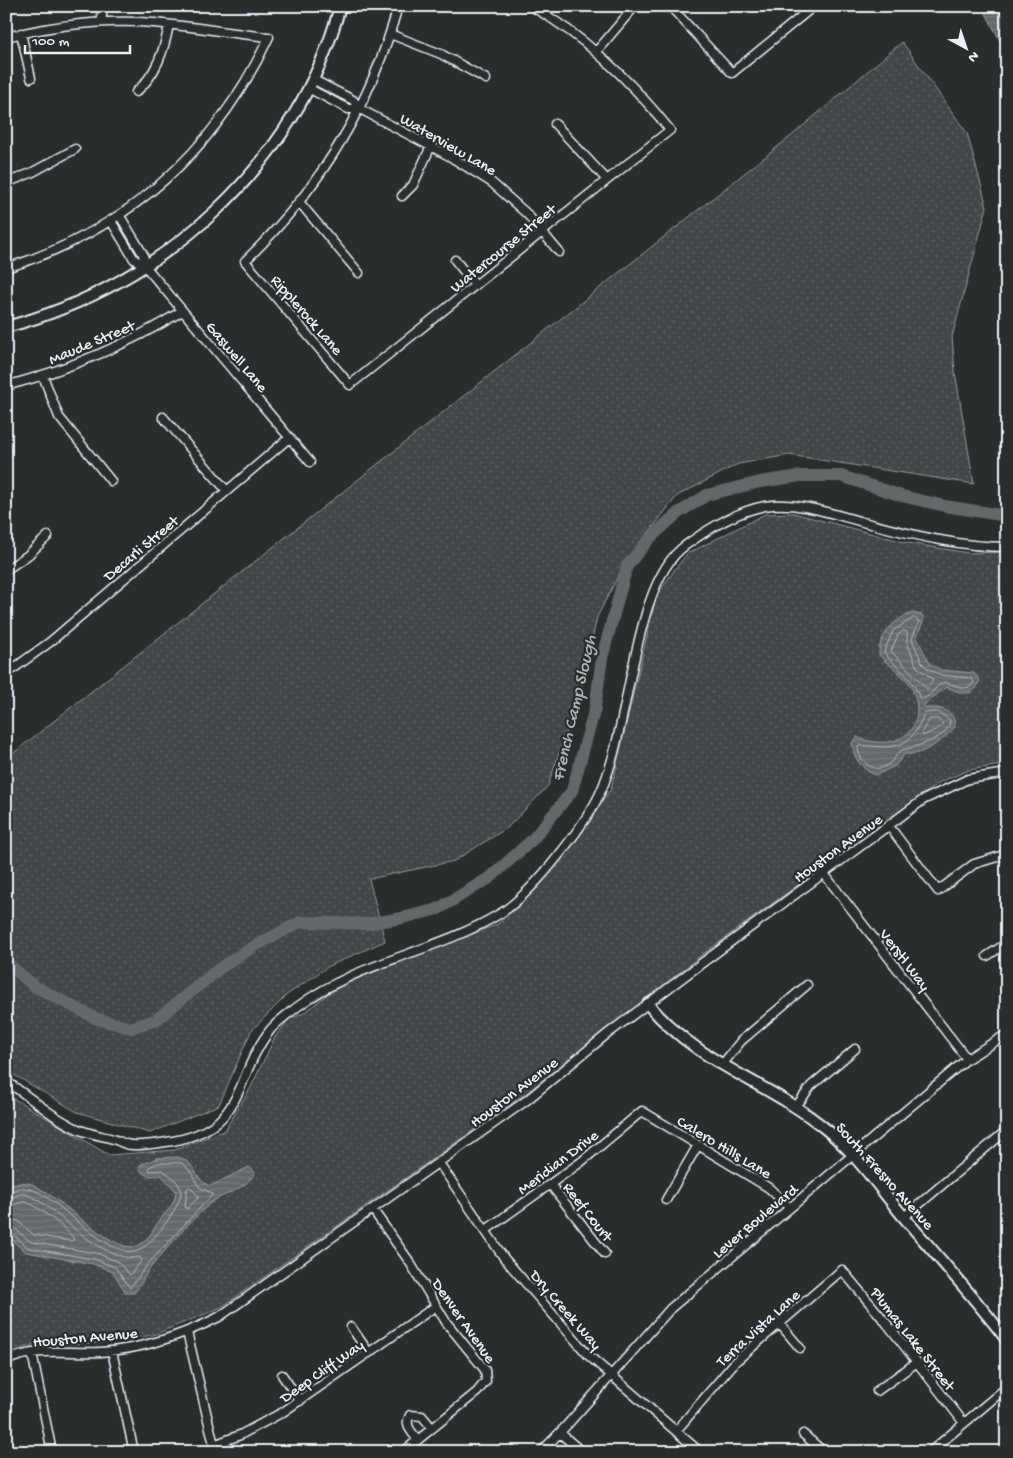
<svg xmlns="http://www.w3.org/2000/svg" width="1013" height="1458" font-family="'Gochi Hand',sans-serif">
<defs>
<pattern id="green-dots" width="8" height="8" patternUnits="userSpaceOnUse" patternTransform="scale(1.25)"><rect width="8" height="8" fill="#424648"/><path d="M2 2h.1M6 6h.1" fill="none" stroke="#5d6163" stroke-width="1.8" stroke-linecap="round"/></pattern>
<pattern id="water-rules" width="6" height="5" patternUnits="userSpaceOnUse" patternTransform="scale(1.25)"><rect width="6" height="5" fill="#63686b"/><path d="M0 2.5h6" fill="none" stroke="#797e81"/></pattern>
</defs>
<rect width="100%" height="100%" fill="#2a2d2e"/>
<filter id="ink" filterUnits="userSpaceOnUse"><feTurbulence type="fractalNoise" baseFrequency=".02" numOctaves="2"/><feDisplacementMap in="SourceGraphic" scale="10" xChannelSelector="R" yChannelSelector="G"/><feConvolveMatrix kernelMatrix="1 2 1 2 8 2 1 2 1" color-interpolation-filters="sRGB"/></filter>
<g filter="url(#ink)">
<!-- green -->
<path fill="url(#green-dots)" stroke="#959ca0" d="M902 42 967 133 987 207 952 337 955 372 974 484 789 455 738 464 677 496 625 563 597 617 583 682 548 786 507 828 454 861 369 879 385 941 329 966 288 994 251 1031 219 1105 150 1133 77 1112 6 1070V759L790 137Z
M793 513 908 543 968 553 1007 552V764L969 770 940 782 703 954 528 1092 220 1308 153 1335 100 1343 34 1344 6 1355V1094L109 1155 175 1150 225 1130 250 1089 275 1037 289 1019 304 1013 339 985 498 924 555 868 611 789 656 597 675 569 687 554 765 514Z"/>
<!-- water -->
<path fill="url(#water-rules)" stroke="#989fa3" d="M982 6H1007V54Z
M913 613 922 615 924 618 917 638 930 664 941 670 974 673 980 680 976 688 970 693H962L946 687 924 705 925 708C940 707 955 709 955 727 945 739 922 757 905 754L895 766 876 775C862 771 853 757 852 743L857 737C894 753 929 732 913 691 907 675 889 667 879 655 878 636 896 617 913 613Z
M177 1157C196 1160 194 1180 210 1186L249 1167 255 1172C247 1191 220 1193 206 1207 186 1225 168 1247 151 1267 145 1275 141 1285 134 1293H126L113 1272 93 1264 26 1252 6 1235V1189C13 1185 20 1181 28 1183 54 1189 113 1256 137 1246 147 1242 152 1232 157 1224 165 1212 175 1206 176 1191L161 1175C151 1176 146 1178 140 1170V1165L157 1158Z"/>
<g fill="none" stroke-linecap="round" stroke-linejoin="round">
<!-- shore -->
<path stroke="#b3bac0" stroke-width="1" d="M914 618 919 621 912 639 922 663 927 668 940 675 971 678 974 682 970 687 963 688 944 682C934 686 931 699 920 699 914 677 896 669 884 652L893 631Z
M903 631 907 632V642L917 667 933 679 927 689 891 651 898 635Z
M938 712 950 720C951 738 915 747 902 750 897 753 896 757 892 761 882 772 870 770 862 759 859 754 857 750 859 745 892 748 911 752 924 713Z
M930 719H938L943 724 939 728 923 736 922 732Z
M190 1187 199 1197 187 1209 185 1207 187 1189Z
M6 1193C13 1192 17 1187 24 1188 55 1190 94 1250 133 1252 147 1253 182 1205 181 1192 181 1183 169 1174 162 1170L150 1171 149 1167 158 1163H182L191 1172 199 1187 213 1194 148 1264 130 1288 115 1267 94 1259 29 1248 11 1233 6 1232
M6 1199C13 1199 18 1193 24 1194 32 1195 39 1201 45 1205 69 1222 108 1264 140 1257L142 1260 130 1275 117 1261 96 1253 31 1242 14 1228 6 1226
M6 1207C13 1207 20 1201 26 1202 36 1205 69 1230 74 1239L71 1241 34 1235 18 1221 6 1218"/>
<!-- river -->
<path stroke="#63686b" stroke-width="12" d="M6 962 34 986 97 1019 131 1028 156 1020 220 968 253 947 300 922 366 924 402 918 438 909 491 877 533 839 572 791 595 708 602 658 627 566 650 538 678 513 707 495 760 482 800 476H841L902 496 945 506 1007 516"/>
<!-- minor casing -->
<g stroke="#e8f1f8" stroke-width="11">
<path id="minor" d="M102 6V22
M398 6C371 106 319 190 245 261L350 385 670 130C631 81 586 37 531 6
M670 6 732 73 814 6
M21 33 31 78
M390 34 441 54 486 79
M6 37C50 26 94 20 139 22 183 24 225 33 269 37 215 152 128 230 6 268
M596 52 635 6
M312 79 353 100 360 109
M308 88 348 109H360L451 157 491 182 527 214 559 252
M136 92C156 75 164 51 169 25
M555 124 607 180
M6 183 31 173 75 149
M402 196 413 185 431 146
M300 203 359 273
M120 216 143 254 145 266
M111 221 134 259 145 266 310 462
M455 260 475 285
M43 376 59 417 111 481
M6 386C69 369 126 346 182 311
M163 417 227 491
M6 570 28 555 48 536
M6 674 50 642 289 438
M889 826 938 891 974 864 1007 854
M825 875 967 1059
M987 956 1007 943
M722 1065 741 1041 807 985
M6 1081C30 1097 53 1118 80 1130 91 1134 102 1136 113 1139 120 1141 125 1145 132 1145 146 1146 159 1143 173 1141 248 1127 233 1076 271 1029 278 1021 288 1014 297 1007 360 960 436 953 501 913 532 893 575 837 594 805 632 741 629 584 686 545 708 529 738 511 765 506 796 501 830 513 859 521 907 533 957 547 1007 547
M795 1108 811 1086 855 1049
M439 1163 504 1258 588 1355 700 1452
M550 1184 605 1254
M666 1200 698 1145
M373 1210 409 1261 446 1322 485 1370 486 1381 477 1392 403 1452
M904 1217 1007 1130
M486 1230 581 1162 642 1111 769 1188 790 1208
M779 1323 800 1348
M351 1327 369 1353
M187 1332 214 1445 240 1435 283 1412 436 1306
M112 1351 134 1452
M32 1353 52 1452
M6 1361C36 1346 70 1354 101 1352 143 1349 181 1336 219 1317L527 1100 606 1035 702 963 923 800 968 779 1007 773
M282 1375 300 1401
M877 1391 917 1362
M676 1431 736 1361 842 1270 888 1325 964 1423
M560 1433 582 1452
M803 1434 824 1452
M418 1440C411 1431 404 1425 410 1415L422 1416 432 1428
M541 1452 567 1425 671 1308 967 1059 1007 1034
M930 1452 1007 1387"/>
</g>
<!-- tertiary casing -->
<g stroke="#e8f1f8" stroke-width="14">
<path id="tertiary" d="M6 327C161 287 299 164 340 6
M648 1004C700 1066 768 1081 827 1130 856 1154 878 1186 902 1215 937 1256 974 1297 1007 1340"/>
</g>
<!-- minor -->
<use href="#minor" stroke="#2a2d2e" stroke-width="8"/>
<!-- tertiary -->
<use href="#tertiary" stroke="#2a2d2e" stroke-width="10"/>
</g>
</g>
<g text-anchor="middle" stroke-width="4.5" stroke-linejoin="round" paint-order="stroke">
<!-- street labels -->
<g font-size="16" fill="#e8f1f8" stroke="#2a2d2e">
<text transform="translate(449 143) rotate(30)" y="6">Waterview Lane</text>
<text transform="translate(502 247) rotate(-39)" y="6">Watercourse Street</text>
<text transform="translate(308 314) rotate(49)" y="6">Ripplerock Lane</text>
<text transform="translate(91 341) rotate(-23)" y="6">Maude Street</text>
<text transform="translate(238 356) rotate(50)" y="6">Gaswell Lane</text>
<text transform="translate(140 547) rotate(-40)" y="6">Decarli Street</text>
<text transform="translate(837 847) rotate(-36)" y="6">Houston Avenue</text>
<text transform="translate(906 959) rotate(53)" y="6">Verstl Way</text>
<text transform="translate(513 1091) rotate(-37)" y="6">Houston Avenue</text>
<text transform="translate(725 1146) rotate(31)" y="6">Calero Hills Lane</text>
<text transform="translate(557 1161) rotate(-37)" y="6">Meridian Drive</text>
<text transform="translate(886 1175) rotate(48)" y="6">South Fresno Avenue</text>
<text transform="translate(589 1211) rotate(52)" y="6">Reef Court</text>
<text transform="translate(754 1220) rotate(-40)" y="6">Lever Boulevard</text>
<text transform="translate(567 1309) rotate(49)" y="6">Dry Creek Way</text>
<text transform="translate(465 1320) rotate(55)" y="6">Denver Avenue</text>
<text transform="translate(757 1327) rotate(-42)" y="6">Terra Vista Lane</text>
<text transform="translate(85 1336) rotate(-5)" y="6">Houston Avenue</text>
<text transform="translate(914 1338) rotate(52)" y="6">Plumas Lake Street</text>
<text transform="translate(321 1370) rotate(-35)" y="6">Deep Cliff Way</text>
</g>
<!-- water labels -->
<g font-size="18" font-style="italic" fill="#acb3b9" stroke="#2a2d2e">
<text transform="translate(573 708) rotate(-77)" y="6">French Camp Slough</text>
</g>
</g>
<!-- margin -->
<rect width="1013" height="1458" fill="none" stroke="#2a2d2e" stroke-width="25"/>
<rect x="12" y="12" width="988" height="1433" fill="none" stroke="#e8f1f8" stroke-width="2" filter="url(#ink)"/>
<!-- north arrow -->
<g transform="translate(966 48) rotate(140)" stroke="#2a2d2e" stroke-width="4" paint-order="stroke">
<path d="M0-4L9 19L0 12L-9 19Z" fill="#e8f1f8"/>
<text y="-8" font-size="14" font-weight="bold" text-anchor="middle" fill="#e8f1f8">N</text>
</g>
<!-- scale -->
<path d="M25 45v8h105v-8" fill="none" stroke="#e8f1f8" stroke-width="2.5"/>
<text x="32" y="45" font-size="15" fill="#e8f1f8" stroke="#2a2d2e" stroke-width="4" paint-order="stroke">100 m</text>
</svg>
